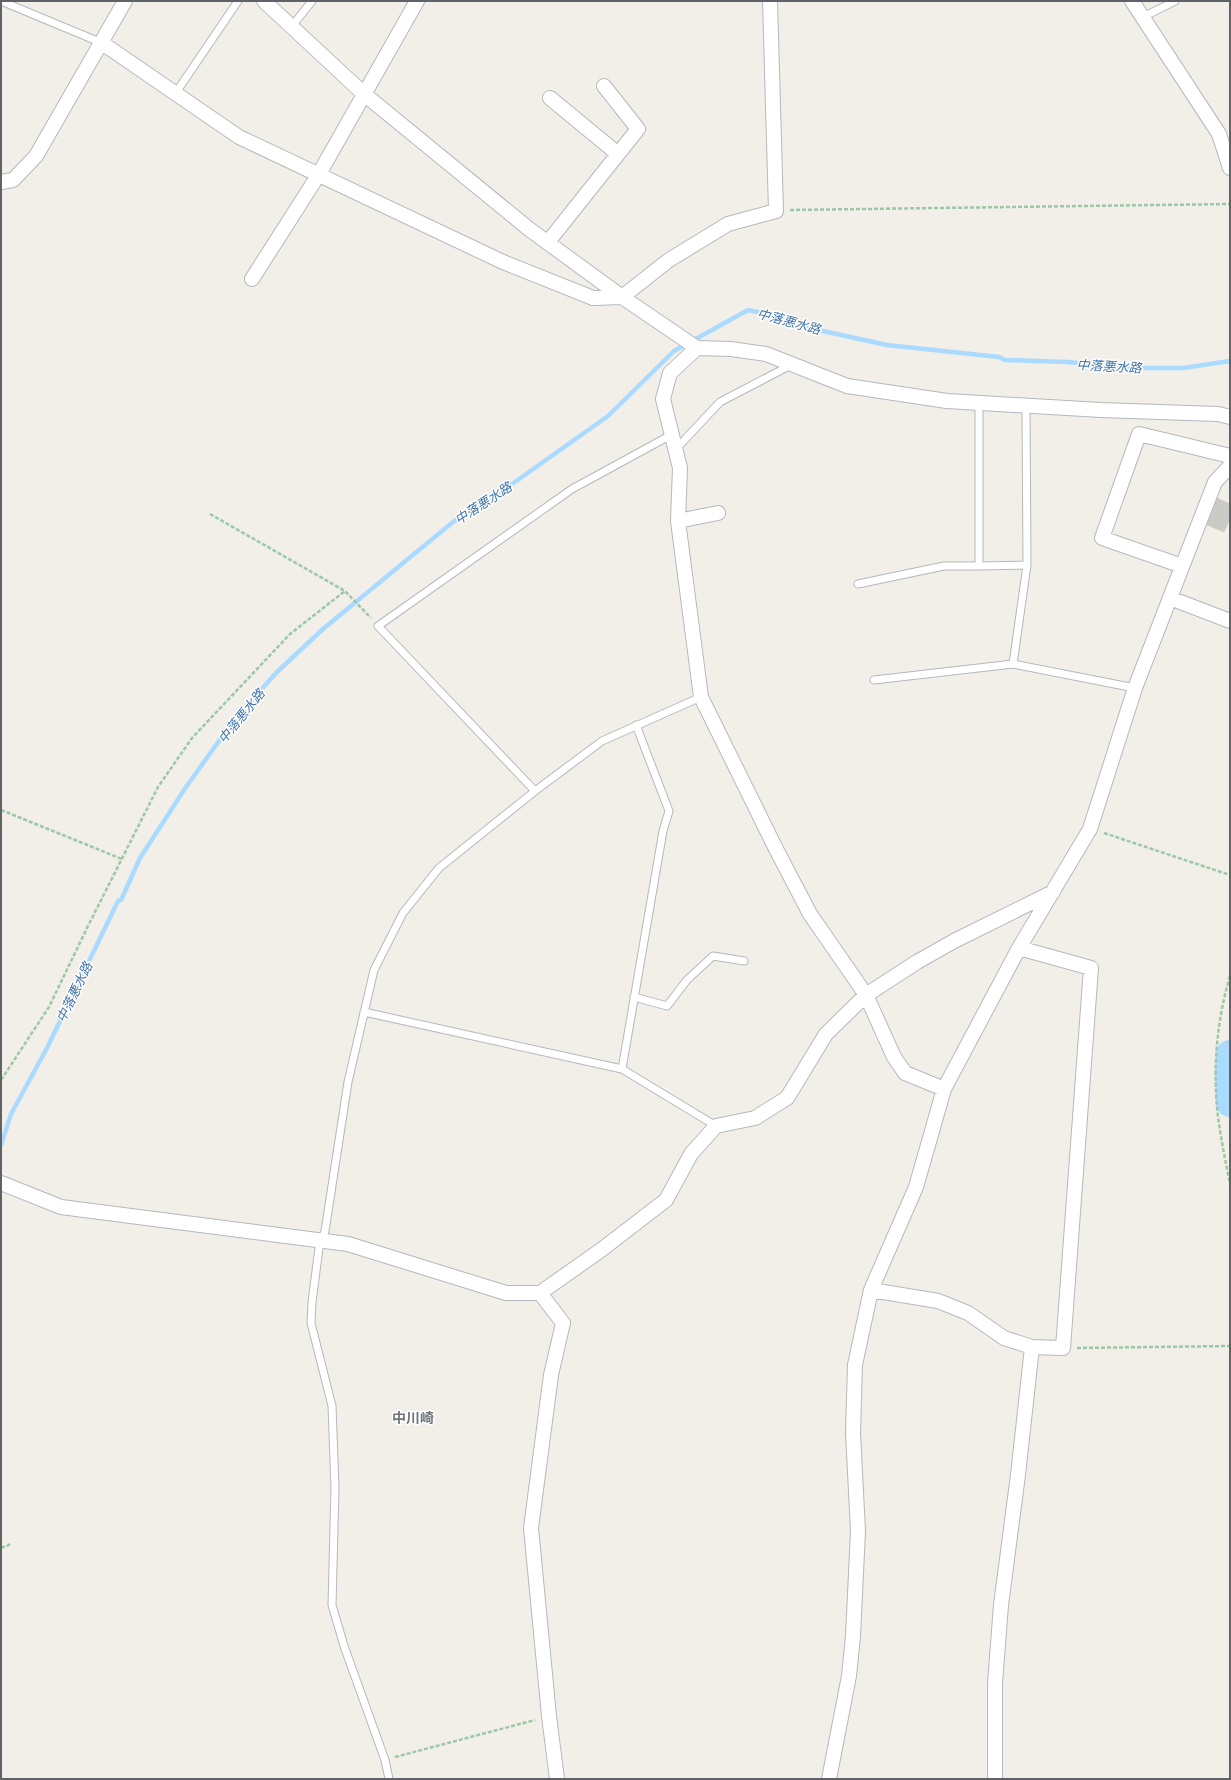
<svg xmlns="http://www.w3.org/2000/svg" width="1231" height="1780" font-family="'Exo 2','Noto Sans JP',sans-serif">
<rect width="100%" height="100%" fill="#f1efe8"/>
<g fill="none" stroke-linecap="round" stroke-linejoin="round">
<!-- stream -->
<path stroke="#aadaff" stroke-width="4.5" d="M1 1145 11 1114 47 1048 118 901 121 900 140 858 186 787 234 720 277 672 323 629 453 522 512 484 608 416 674 351 748 310 771 315 809 328 887 345 999 357 1005 360 1067 362 1137 368H1183L1230 361"/>
<!-- river -->
<path stroke="#aadaff" stroke-width="28" d="M1230 1054 1229 1073 1230 1103"/>
</g>
<!-- building -->
<path fill="#cccac5" stroke="#d6d1c6" d="M1217 498 1230 504V519L1224 532 1205 524Z"/>
<g fill="none" stroke-linecap="round" stroke-linejoin="round">
<!-- lane casing -->
<g stroke="#b5b8bc" stroke-width="9">
<path id="lane" d="M1 1 102 43
M1143 17 1175 1
M292 26 312 1
M175 94 238 1
M979 403V566L1027 565 1026 406
M675 450 720 402 791 365
M1027 565 1013 664 1135 688
M858 584 944 566H979
M874 680 1013 664
M535 791 378 626 572 489 671 435
M634 997 667 1006 687 980 713 956 744 961
M364 1012 622 1069 663 831 669 811 636 725
M622 1069 716 1126
M389 1779 385 1760 344 1646 332 1605 335 1488 332 1406 311 1323 312 1302 319 1248 325 1231 348 1082 374 970 403 913 439 868 535 791 602 741 701 697"/>
</g>
<!-- street casing -->
<g stroke="#b5b8bc" stroke-width="16">
<path id="street" d="M264 1 364 94 529 229 622 297 697 348 731 349 766 354 847 386 947 401 1101 410 1218 414 1230 417
M1132 1 1219 134 1230 168
M102 43 239 137 503 262 593 298 622 297 669 260 728 224 776 211 770 1
M550 98 618 154
M1 182 13 180 36 156 125 1
M548 242 638 129 604 86
M252 279 319 174 417 1
M678 521 718 513
M1182 566 1102 538 1139 434 1230 456
M1170 598 1230 621
M944 1089 905 1073 894 1057 866 995 917 962 954 941 1053 892
M1 1183 61 1207 348 1244 506 1293H540L601 1250 666 1200 691 1154 716 1126 755 1118 787 1098 826 1034 866 995 810 914 776 849 701 697 678 521 680 468 663 399 670 373 697 348
M871 1290 938 1301 968 1313 1004 1338 1032 1347
M540 1293 563 1323 551 1375 531 1528 549 1716 557 1779
M829 1779 849 1676 853 1636 858 1531 853 1433 855 1365 871 1290 916 1187 944 1089 1019 948 1090 829 1135 688 1215 482 1230 466
M995 1779V1683L1001 1605 1018 1475 1032 1347 1063 1348 1091 968 1019 948"/>
</g>
<!-- path -->
<path stroke="#9cc7a9" stroke-width="2.5" stroke-dasharray="4 2" stroke-linecap="butt" d="M790 210 1230 204
M210 514 345 591 371 618
M1 810 122 859
M1104 833 1230 875
M1230 976C1216 1023 1212 1075 1219 1124 1222 1144 1226 1164 1230 1184
M1 1080 49 1007 87 928 158 787 192 738 290 634 345 591
M1077 1348 1230 1346
M1 1547H6L11 1543
M395 1757 535 1720"/>
<!-- lane -->
<use href="#lane" stroke="#fff" stroke-width="7"/>
<!-- street -->
<use href="#street" stroke="#fff" stroke-width="14"/>
</g>
<g text-anchor="middle" stroke-width="3" stroke-linejoin="round" paint-order="stroke">
<!-- water labels -->
<g font-size="13" font-style="italic" fill="#4174aa" stroke="#fff">
<text transform="translate(789 321) rotate(15)" y="5">中落悪水路</text>
<text transform="translate(1109 366) rotate(3)" y="5">中落悪水路</text>
<text transform="translate(483 503) rotate(-33)" y="5">中落悪水路</text>
<text transform="translate(241 716) rotate(-51)" y="5">中落悪水路</text>
<text transform="translate(74 992) rotate(-64)" y="5">中落悪水路</text>
</g>
<!-- quarter labels -->
<g font-size="14" font-weight="bold" fill="#70757a" stroke="#fff">
<text x="413" y="1423">中川崎</text>
</g>
</g>
<!-- border -->
<rect width="1231" height="1780" fill="none" stroke="#5f6368" stroke-width="4"/>
</svg>
